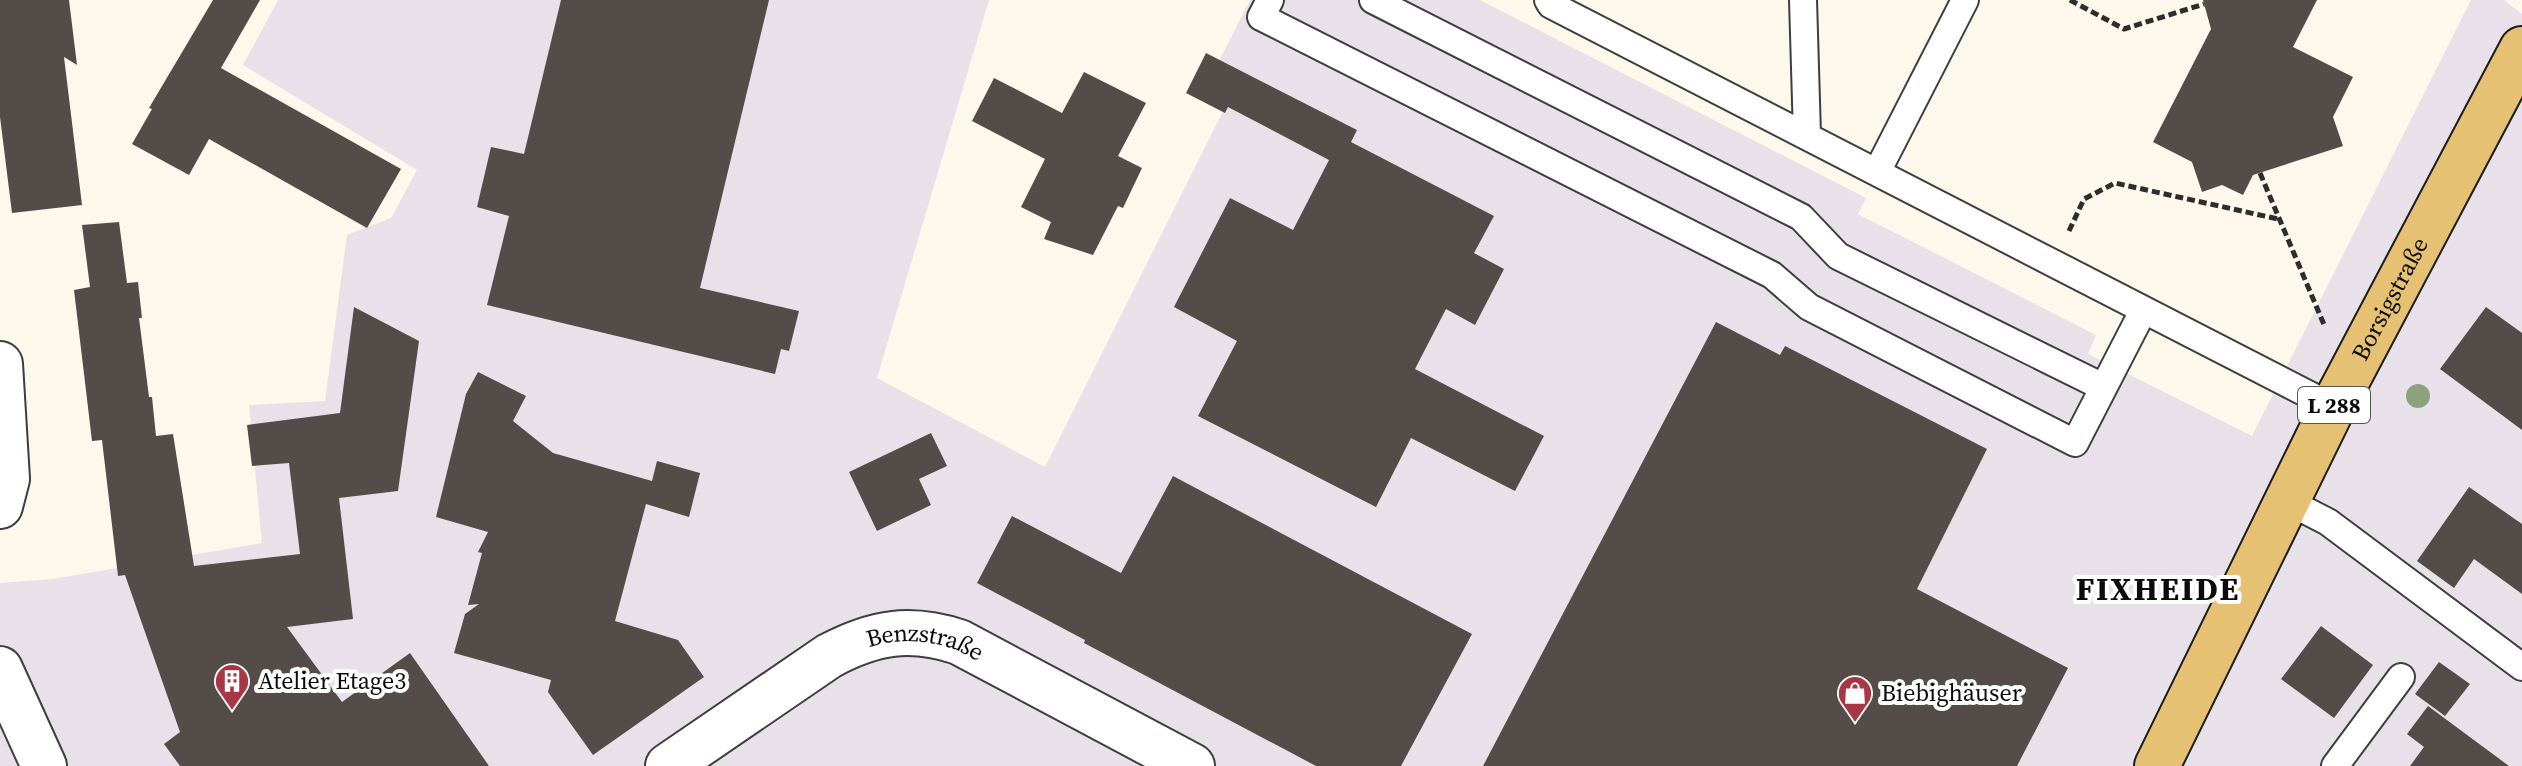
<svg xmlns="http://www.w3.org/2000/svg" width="2522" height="766" font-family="'Source Serif 4',serif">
<rect width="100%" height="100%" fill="#fcf8ec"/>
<!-- industrial -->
<path fill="#e8e1e9" d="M278 0H989L877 378 1045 467 1240 77 1217 65 1250 0H1480L1866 198 1858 214 2096 335 2088 354 2252 436 2471 0H2504L2522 14V766H0V583L53 579 262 543 249 405 325 401 347 235 391 218 417 170 243 65Z"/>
<!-- building -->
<path fill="#534c49" d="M0 0H69L77 65 64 57 82 205 12 213 0 117Z
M213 0H260L221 68 401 169 367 228 209 139 189 175 132 144 152 109 149 108Z
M561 0H769L700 288 799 311 789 351 781 349 775 374 487 305 509 216 477 207 491 147 524 154Z
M2203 0H2317L2293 47 2353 77 2333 117 2343 146 2253 175 2243 195 2222 185 2202 192 2192 162 2153 142 2211 29Z
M1206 53 1357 130 1351 142 1494 216 1474 253 1504 269 1475 325 1446 309 1415 369 1544 436 1515 491 1411 438 1376 507 1198 416 1237 341 1174 307 1230 198 1293 230 1329 160 1228 107 1225 113 1186 93Z
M1084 72 1146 103 1118 156 1142 168 1123 208 1118 206 1093 255 1044 239 1051 222 1021 207 1045 159 972 121 994 78 1062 113Z
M119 222 127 283 138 282 142 318H139L149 397H152L156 436 173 434 194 566 300 554 289 463 252 466 247 425 340 413 354 307 419 341 398 491 339 498 353 619 287 627 342 702 410 653 489 766H180L164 744 180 732 125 575 118 576 102 440 92 441 74 290 90 287 82 225Z
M2486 307 2522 333V430L2440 369Z
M1716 322 1780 355 1785 346 1987 449 1917 589 2068 668 2017 766H1483Z
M478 372 526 396 513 421 553 453 652 481 657 461 700 473 689 517 646 504 615 621 678 640 704 677 593 755 548 692 551 680 454 653 465 614 479 604 468 605 482 553 478 552 488 532 436 517 466 394Z
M931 433 947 466 919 479 931 505 877 531 849 472Z
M1173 476 1472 634 1401 766H1316L1084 643 1085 640 977 583 1012 516 1121 573Z
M2469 487 2522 524V594L2474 559 2454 588 2417 561Z
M2321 626 2373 665 2334 718 2281 679Z
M2439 662 2470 684 2445 716 2415 694Z
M2428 706 2509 766H2410L2424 747 2407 734Z"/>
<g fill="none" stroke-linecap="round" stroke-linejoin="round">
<!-- lane casing -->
<g stroke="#3e3e3e" stroke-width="30">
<path id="lane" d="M1270 0 1261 17 1772 275 1809 307 2075 443 2143 311
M1373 0 1801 217 1838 256 2103 387
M1548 0 1551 5 2333 407
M1803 0 1807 135
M1877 172 1965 0
M2287 501 2328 522 2522 667
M2335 766 2401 677"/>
</g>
<!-- street casing -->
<g stroke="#3e3e3e" stroke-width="48">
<g id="street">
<path d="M0 364 7 479 0 506"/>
<path d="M0 669 44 766"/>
<path id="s1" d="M668 766 829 656C874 632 910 626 959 642L1192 766"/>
</g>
</g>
<!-- primary casing -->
<g stroke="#1c1c1c" stroke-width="48">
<g id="primary">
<path id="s2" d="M2157 766 2333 407 2522 49"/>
</g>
</g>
<!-- path -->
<path stroke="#2d2d2d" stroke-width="5" stroke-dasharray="8 4" stroke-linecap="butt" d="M2070 0 2124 29 2204 4
M2260 173 2325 327
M2069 231 2084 199 2115 183 2278 219"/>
<!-- lane -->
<use href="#lane" stroke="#fff" stroke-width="26"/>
<!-- street -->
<use href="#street" stroke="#fff" stroke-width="44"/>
<!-- primary -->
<use href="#primary" stroke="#e6c073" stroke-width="44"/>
</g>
<!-- trees -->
<circle fill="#8ea17f" cx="2418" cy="396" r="12"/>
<!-- icons -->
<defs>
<g id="building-pin" transform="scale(1.8)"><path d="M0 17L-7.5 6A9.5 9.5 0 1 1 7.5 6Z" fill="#a83746" stroke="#fff"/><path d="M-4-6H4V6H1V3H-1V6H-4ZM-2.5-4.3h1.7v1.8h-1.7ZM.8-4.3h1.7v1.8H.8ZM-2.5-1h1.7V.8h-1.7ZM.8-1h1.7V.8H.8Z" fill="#fff"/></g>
<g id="shop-pin" transform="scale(1.8)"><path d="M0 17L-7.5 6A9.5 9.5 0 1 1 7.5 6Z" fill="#a83746" stroke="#fff"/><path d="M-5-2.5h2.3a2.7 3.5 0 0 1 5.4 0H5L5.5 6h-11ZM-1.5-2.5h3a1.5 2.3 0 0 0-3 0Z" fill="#fff"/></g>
</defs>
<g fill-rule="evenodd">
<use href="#building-pin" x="232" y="681"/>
<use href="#shop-pin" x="1855" y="693"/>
</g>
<g text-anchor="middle" stroke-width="8" stroke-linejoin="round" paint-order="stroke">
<!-- shield labels -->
<rect fill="#fff" stroke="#545454" stroke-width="2" x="2298" y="387" width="72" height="36" rx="6"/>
<g font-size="22" font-weight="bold" fill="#0b0b0b">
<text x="2334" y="413">L 288</text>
</g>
<!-- street labels -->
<g font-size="24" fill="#0b0b0b" stroke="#fff">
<text dy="8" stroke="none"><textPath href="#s2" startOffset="522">Borsigstraße</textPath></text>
<text dy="8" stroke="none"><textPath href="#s1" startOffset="296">Benzstraße</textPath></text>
</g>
<!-- poi labels -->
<g font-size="24" fill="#0b0b0b" stroke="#fff" text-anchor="start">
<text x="258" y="689">Atelier Etage3</text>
<text x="1881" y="701">Biebighäuser</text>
</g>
<!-- district labels -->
<g font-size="32" font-weight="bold" letter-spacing="2" fill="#0b0b0b" stroke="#fff">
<text x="2158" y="600">FIXHEIDE</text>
</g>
</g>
</svg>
